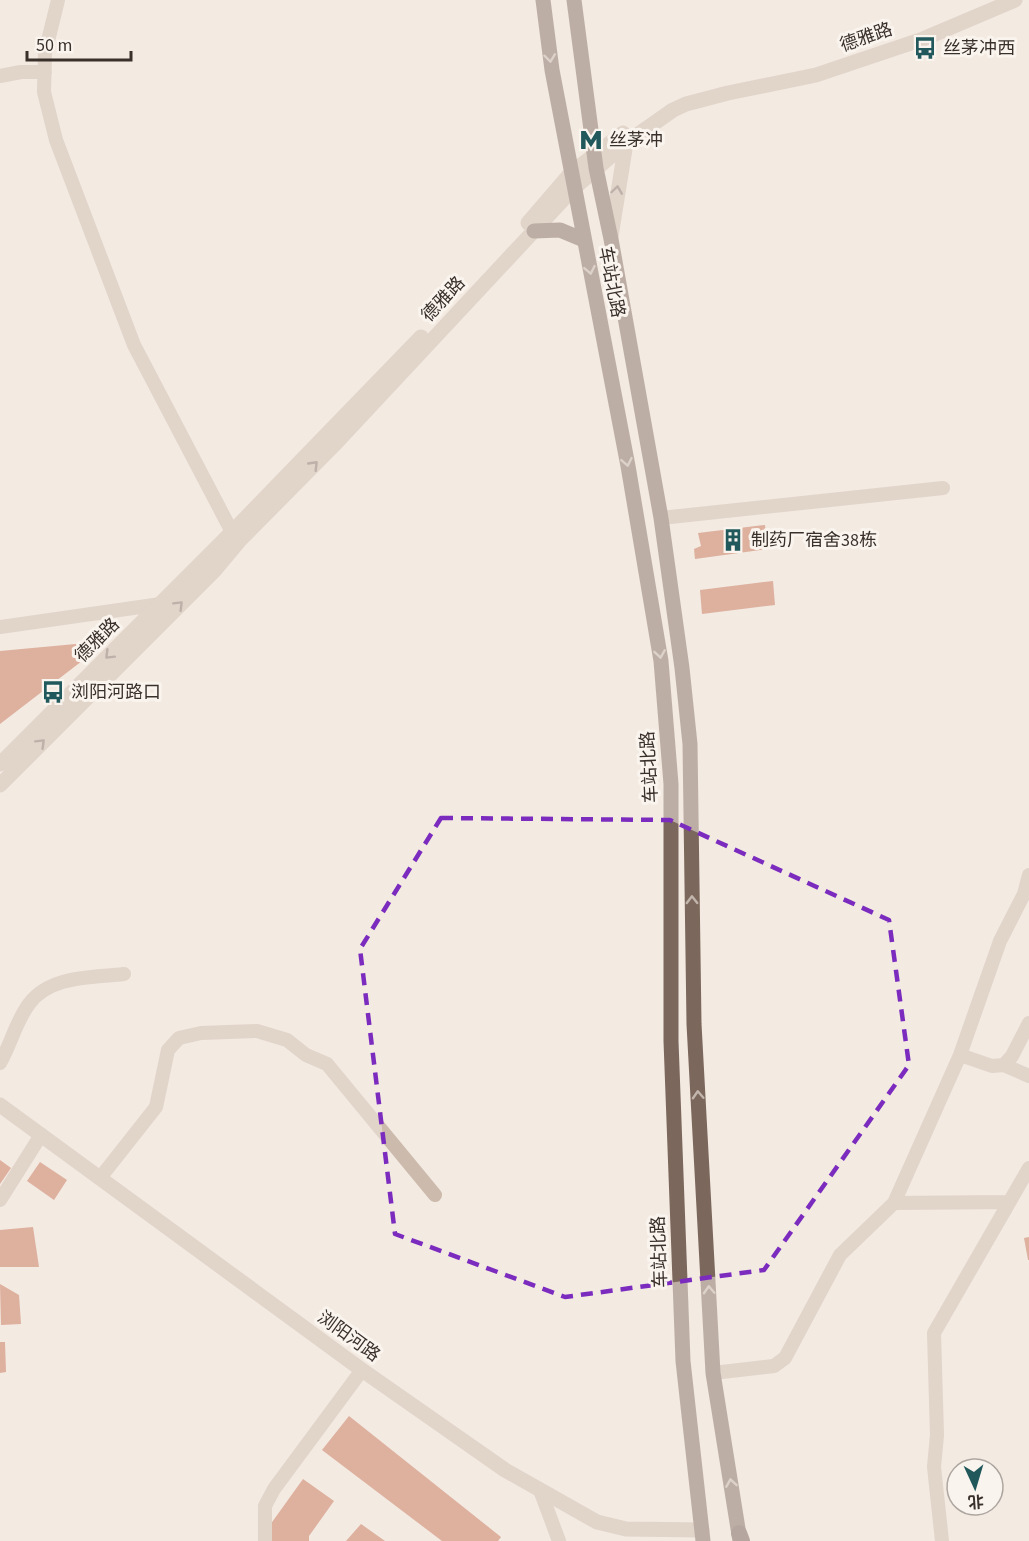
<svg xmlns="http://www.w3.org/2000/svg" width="1029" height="1541" font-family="'Source Sans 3','Noto Sans SC',sans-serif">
<rect width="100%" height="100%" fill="#f3eae1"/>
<!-- building -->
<path fill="#c56a4d" d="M765 525 768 549 695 559 694 549 701 546 698 533Z
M773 581 775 605 702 614 700 590Z
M108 641 0 724V651Z
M0 1160 11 1168 0 1184Z
M40 1162 67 1180 54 1200 27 1181Z
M33 1227 39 1267H0V1230Z
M1029 1237V1260H1028L1024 1238Z
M0 1284 19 1295 21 1324 1 1325Z
M0 1342H5L6 1372 0 1373Z
M349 1416 501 1537 498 1541H442L322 1450Z
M303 1479 334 1501 309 1536V1541H271L270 1525Z
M361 1524 385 1541H346Z"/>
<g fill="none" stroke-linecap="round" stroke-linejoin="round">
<!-- minor -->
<path stroke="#ccbaac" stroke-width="14" d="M58 0 45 53 44 92 56 140 134 345 232 532
M0 76 21 72H45
M661 518 943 488
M0 627 161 604
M960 1055 1000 941 1024 894 1029 875
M0 1063C11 1044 16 1021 29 1004 50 975 92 978 124 974
M1004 1065 1029 1076
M100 1178 156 1107 168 1050 179 1038 201 1033 257 1031 287 1040 306 1055 327 1064 435 1195
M0 1200 41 1135
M894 1203 1008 1202
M713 1373 774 1366 785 1358 840 1255 894 1203 960 1055 992 1066 1004 1065 1012 1056 1029 1023
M540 1490 559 1541
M265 1541V1506L274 1489 362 1370
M942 1541 934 1467 937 1435 934 1333 1029 1168"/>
<!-- tertiary -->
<path stroke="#ccbaac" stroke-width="15" d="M528 223 571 173 623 133
M611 236 626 143
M0 764 232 532 421 337
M0 785 215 570 240 540 337 442 574 188 626 143 673 110 686 104 728 93 816 75 923 39 1015 0
M0 1105 362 1370 505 1470 597 1522 626 1529 702 1530"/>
<!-- primary -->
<path stroke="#7c675c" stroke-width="15" d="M543 0 552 70 628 466 661 661 671 784V1041L683 1361 703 1541
M574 0 596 168 611 239 661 518 682 668 690 744 694 1024 713 1373 740 1541
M534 231 560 230 584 240"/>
<!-- trunk -->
<path stroke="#6c584f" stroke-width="16" d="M739 1533 742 1541"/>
</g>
<!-- one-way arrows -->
<defs><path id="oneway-chevron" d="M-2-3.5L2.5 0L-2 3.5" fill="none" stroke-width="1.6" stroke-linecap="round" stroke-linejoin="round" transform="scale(1.5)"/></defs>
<g stroke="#c1b5ac">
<use href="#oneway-chevron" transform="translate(550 58) rotate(83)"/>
<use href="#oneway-chevron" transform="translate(590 270) rotate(79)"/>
<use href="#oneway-chevron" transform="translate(627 462) rotate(79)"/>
<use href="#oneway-chevron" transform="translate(660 654) rotate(81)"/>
<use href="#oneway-chevron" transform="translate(692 900) rotate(-91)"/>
<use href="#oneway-chevron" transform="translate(698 1095) rotate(-93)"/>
<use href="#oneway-chevron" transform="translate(709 1290) rotate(-93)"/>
<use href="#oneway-chevron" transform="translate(731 1483) rotate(-99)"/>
</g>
<g stroke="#7c6e65">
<use href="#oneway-chevron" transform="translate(617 190) rotate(-82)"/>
<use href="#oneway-chevron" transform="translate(314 465) rotate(-46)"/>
<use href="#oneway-chevron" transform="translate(179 605) rotate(-45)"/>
<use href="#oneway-chevron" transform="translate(109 655) rotate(135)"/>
<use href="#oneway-chevron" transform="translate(41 743) rotate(-45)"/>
</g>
<!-- marked area -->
<path d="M0 0H1029V1541H0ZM441 818 670 820 889 920 909 1065 764 1270 565 1297 395 1234 360 949Z" fill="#f3eae1" fill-opacity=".55" fill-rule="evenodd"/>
<path fill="none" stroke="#7b2cbf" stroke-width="4.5" stroke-dasharray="12 8" stroke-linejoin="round" d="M441 818 670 820 889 920 909 1065 764 1270 565 1297 395 1234 360 949Z"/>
<!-- icons -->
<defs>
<g id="bus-bare" transform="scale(1.8)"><path d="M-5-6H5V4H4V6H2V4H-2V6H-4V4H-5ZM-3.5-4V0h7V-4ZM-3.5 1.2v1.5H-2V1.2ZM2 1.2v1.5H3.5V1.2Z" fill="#20585c" stroke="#faf4ee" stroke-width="2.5" paint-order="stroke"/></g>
<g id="metro-bare" transform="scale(1.8)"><path d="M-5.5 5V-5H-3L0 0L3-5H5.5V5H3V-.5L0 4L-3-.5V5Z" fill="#20585c" stroke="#faf4ee" stroke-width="2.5" paint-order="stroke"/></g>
<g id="building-bare" transform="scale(1.8)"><path d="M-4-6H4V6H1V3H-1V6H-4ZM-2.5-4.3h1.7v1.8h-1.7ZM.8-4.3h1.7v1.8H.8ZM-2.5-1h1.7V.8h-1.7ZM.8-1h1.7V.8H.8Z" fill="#20585c" stroke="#faf4ee" stroke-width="2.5" paint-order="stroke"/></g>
</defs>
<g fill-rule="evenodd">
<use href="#bus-bare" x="925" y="48"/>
<use href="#metro-bare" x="591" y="140"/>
<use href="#building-bare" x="733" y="540"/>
<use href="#bus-bare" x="53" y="692"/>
</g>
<g text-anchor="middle" stroke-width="6" stroke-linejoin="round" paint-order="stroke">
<!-- street labels -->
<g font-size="18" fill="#3a302b" stroke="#faf4ee">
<text transform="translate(866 37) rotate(-19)" y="6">德雅路</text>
<text transform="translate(612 282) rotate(79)" y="6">车站北路</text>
<text transform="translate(443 299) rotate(-47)" y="6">德雅路</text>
<text transform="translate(97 640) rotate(-45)" y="6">德雅路</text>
<text transform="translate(649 767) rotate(-93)" y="6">车站北路</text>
<text transform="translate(659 1252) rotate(-92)" y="6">车站北路</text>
<text transform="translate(349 1336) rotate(36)" y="6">浏阳河路</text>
</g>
<!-- poi labels -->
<g font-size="18" fill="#3a302b" stroke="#faf4ee" text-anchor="start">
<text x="943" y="54">丝茅冲西</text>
<text x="609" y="146">丝茅冲</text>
<text x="751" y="546">制药厂宿舍38栋</text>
<text x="71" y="698">浏阳河路口</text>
</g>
</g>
<!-- north arrow -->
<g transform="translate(975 1487) rotate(176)"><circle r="28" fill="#faf4ee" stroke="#ada6a0" stroke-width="1.5"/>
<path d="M0-4.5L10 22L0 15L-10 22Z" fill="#20585c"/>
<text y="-9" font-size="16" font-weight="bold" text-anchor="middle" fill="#3a302b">北</text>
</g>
<!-- scale -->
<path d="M27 51v9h104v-9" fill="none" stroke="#3a302b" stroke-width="3"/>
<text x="36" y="51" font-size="18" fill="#3a302b" stroke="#faf4ee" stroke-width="4.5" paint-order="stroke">50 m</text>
</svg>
